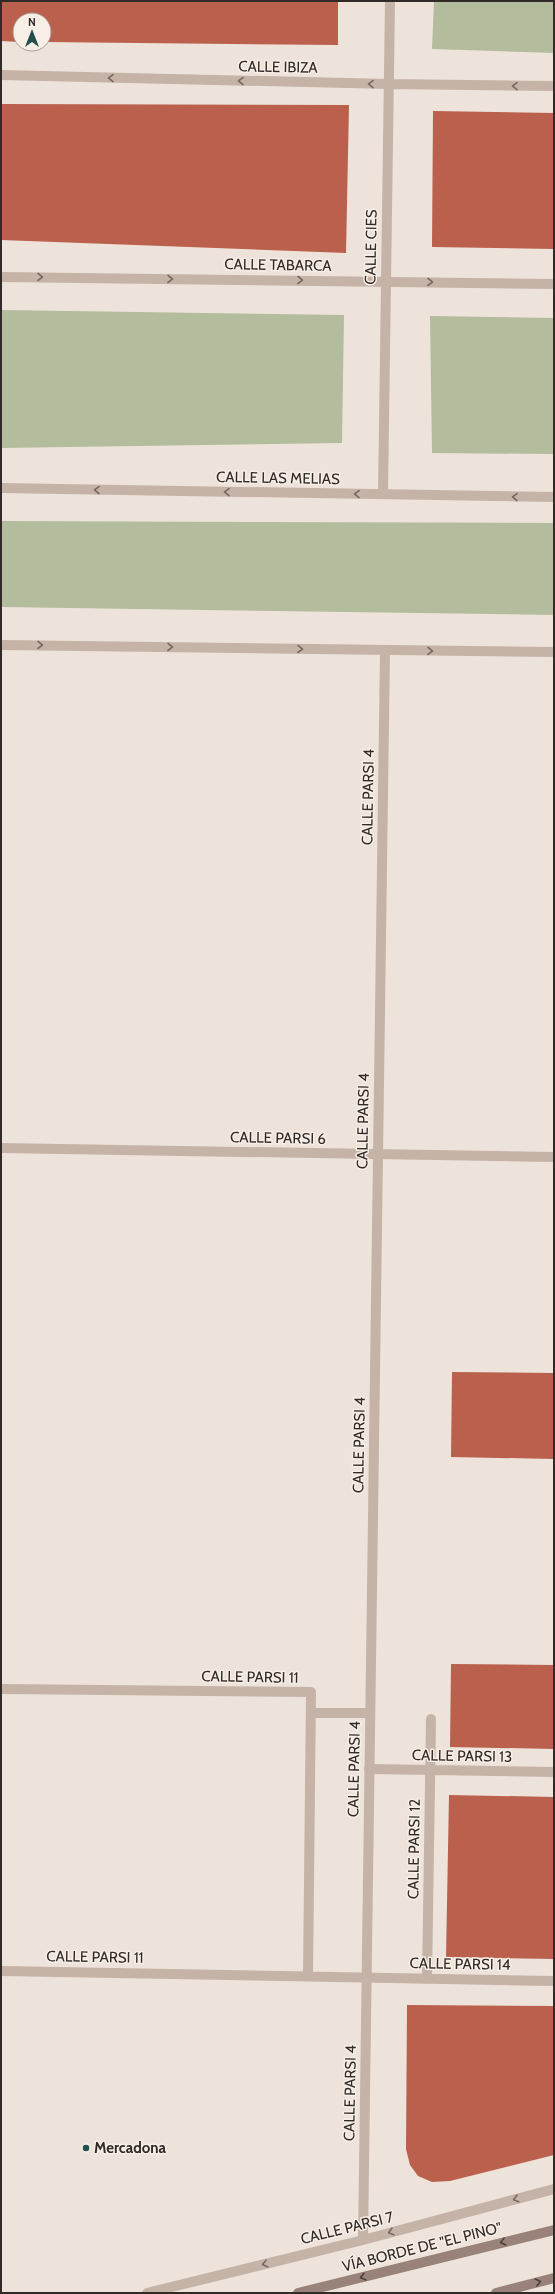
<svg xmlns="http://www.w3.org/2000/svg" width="555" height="2294" font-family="Cabin,sans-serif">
<rect width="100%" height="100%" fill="#eee3da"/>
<!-- green -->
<path fill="#b3bc9c" d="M434 1H554V53L432 49Z
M1 310 344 315 342 443 1 448Z
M430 316 554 318V454L432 453Z
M1 521 554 523V615L1 607Z"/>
<!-- building -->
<path fill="#ba604d" d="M1 1H338V45L44 42V20H20V42L1 41Z
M1 104 349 105 346 253 1 240Z
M433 111 554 113V249L432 247Z
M452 1372 554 1373V1459L451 1457Z
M451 1664 554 1665V1749L450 1747Z
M449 1795 554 1797V1959L446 1957Z
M407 2005 554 2006V2155L450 2181 432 2182 418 2176 410 2165 406 2149Z"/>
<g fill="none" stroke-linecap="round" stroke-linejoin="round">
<!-- service -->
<path stroke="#c5b3a7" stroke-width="10" d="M1 1689 311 1692 308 1976
M311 1713H370
M369 1769 554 1772
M1 1971 554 1981
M427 1979 431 1719"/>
<!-- minor -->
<path stroke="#c5b3a7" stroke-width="10" d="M1 75 389 84 554 86
M1 277 554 284
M1 488 554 497
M383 494 390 1
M1 645 554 652
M1 1148 554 1157
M363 2240 385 650
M147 2293 363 2240 554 2189"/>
<!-- secondary -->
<path stroke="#988279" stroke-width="10" d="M298 2293 554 2230
M496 2293 554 2278"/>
</g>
<!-- one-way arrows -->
<defs><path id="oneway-chevron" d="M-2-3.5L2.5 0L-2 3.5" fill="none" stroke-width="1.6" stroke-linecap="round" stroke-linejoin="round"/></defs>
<g stroke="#746861">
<use href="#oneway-chevron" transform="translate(111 78) rotate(-179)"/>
<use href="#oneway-chevron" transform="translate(241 81) rotate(-179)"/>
<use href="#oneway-chevron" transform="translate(371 84) rotate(-179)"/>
<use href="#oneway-chevron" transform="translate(515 86) rotate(-179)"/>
<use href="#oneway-chevron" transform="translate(40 277) rotate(1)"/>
<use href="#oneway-chevron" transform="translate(170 279) rotate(1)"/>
<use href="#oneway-chevron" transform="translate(300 280) rotate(1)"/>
<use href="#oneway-chevron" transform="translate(430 282) rotate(1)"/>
<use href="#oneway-chevron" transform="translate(97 490) rotate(-179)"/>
<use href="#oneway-chevron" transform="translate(227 492) rotate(-179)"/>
<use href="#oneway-chevron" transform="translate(357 494) rotate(-179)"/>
<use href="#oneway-chevron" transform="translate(515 497) rotate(-179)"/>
<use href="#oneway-chevron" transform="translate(40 645) rotate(1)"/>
<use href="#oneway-chevron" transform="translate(170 647) rotate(1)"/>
<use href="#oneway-chevron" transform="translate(300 649) rotate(1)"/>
<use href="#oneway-chevron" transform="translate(430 651) rotate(1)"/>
<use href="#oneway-chevron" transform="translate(516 2199) rotate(165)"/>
<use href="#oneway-chevron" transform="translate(391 2232) rotate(165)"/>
<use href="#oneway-chevron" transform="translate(265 2264) rotate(166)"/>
</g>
<g stroke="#4c403c">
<use href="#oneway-chevron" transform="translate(503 2242) rotate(166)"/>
<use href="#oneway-chevron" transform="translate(363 2277) rotate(166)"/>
<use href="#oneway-chevron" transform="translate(538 2282) rotate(-14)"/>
</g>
<!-- markers -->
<circle fill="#21504f" stroke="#f7eee6" stroke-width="1.5" cx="86" cy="2148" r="4"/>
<g text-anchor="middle" stroke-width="3" stroke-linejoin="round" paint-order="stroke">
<!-- street labels -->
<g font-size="15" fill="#322a27" stroke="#f7eee6">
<text transform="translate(278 67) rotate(1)" y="5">CALLE IBIZA</text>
<text transform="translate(371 247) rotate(-89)" y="5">CALLE CIES</text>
<text transform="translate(278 265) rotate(1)" y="5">CALLE TABARCA</text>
<text transform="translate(278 478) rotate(1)" y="5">CALLE LAS MELIAS</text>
<text transform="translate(368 797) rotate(-89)" y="5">CALLE PARSI 4</text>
<text transform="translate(363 1121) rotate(-89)" y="5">CALLE PARSI 4</text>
<text transform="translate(278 1138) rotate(1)" y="5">CALLE PARSI 6</text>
<text transform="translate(359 1445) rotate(-89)" y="5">CALLE PARSI 4</text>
<text transform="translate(250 1677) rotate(1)" y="5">CALLE PARSI 11</text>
<text transform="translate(462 1756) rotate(1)" y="5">CALLE PARSI 13</text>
<text transform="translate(354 1769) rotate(-89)" y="5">CALLE PARSI 4</text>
<text transform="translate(414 1849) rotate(-89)" y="5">CALLE PARSI 12</text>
<text transform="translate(95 1957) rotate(1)" y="5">CALLE PARSI 11</text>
<text transform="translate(460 1964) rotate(1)" y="5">CALLE PARSI 14</text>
<text transform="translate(350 2093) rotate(-89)" y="5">CALLE PARSI 4</text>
<text transform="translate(347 2228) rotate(-14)" y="5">CALLE PARSI 7</text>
<text transform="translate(422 2247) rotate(-14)" y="5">VÍA BORDE DE "EL PINO"</text>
</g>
<!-- poi labels -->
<g font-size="15" font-weight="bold" fill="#322a27" stroke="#f7eee6" text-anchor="start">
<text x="94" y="2153">Mercadona</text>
</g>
</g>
<!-- border -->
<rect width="555" height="2294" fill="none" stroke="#322a27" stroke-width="4"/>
<!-- north arrow -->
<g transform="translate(32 32)"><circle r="19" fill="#f7eee6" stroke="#a8a09a"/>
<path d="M0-3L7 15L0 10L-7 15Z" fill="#21504f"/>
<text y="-6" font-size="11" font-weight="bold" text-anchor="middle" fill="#322a27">N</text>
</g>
</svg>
